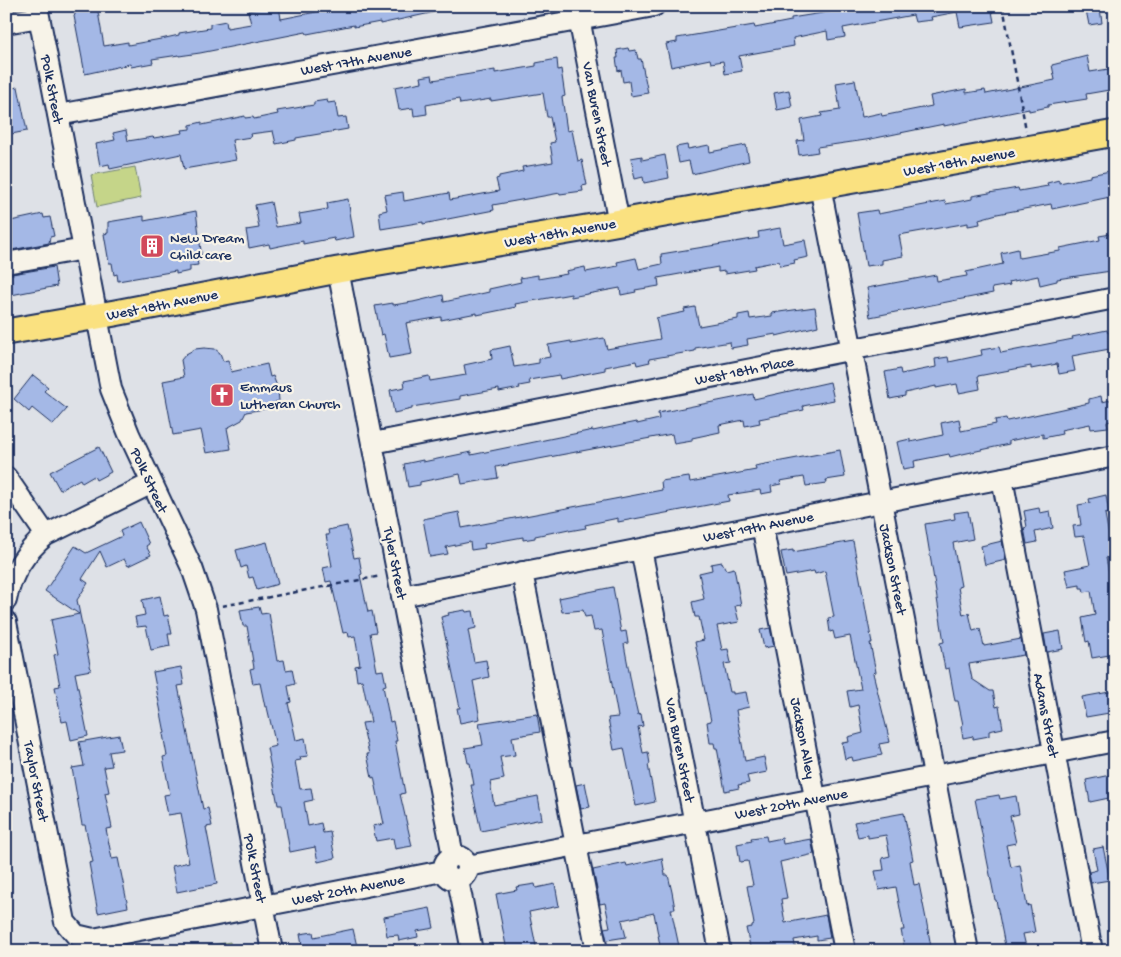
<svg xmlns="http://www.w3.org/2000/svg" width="1121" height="957" font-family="'Gochi Hand',sans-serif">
<rect width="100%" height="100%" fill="#dee1e7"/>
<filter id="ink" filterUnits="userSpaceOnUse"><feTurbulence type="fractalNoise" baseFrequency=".02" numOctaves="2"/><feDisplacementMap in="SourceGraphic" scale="10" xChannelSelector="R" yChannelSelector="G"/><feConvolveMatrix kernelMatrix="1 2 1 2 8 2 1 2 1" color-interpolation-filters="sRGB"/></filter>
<g filter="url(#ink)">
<!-- green -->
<path fill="#c5d589" stroke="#708274" d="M135 167 141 198 97 207 91 175Z
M230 942 231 951H181Z"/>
<!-- building -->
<path fill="#a4b8e6" stroke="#1b2f5e" d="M74 6H97L104 46 128 42V45L161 39 179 35V33L210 28V24L226 21 227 28 251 24 248 11 273 6H279L281 19 346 6H435V12L380 24V22L354 27V25L307 34 306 32 200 53 179 56V55L152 59 153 63 131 67 130 64 85 74 74 16 75 15Z
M840 6H991L994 22 960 27 957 12 931 17 932 20 915 22 913 15 843 28 845 37 828 40 827 31 793 38 794 46 739 56 742 71 725 74 723 61 711 63 710 59 671 67 666 44 677 42V38L754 25 755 28 791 21V18L835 11 841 9Z
M1100 8 1102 23 1089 25 1086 10Z
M628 48 629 51 636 50 638 59H641L648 93 631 96 629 81 623 82 621 70 618 71 616 58H618L617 50Z
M1087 56 1090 72 1115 68V89L1086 94 1087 99 1048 105V107L1029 111V109L944 126V124L866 140 817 147 818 152 799 155 797 141 804 140 801 120 822 116 821 113 840 110 836 83 855 80 862 117 881 113 882 116 932 106 930 96 966 89V93L985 90 986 94 1055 80 1052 65Z
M557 59 558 70 561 69 565 96 562 97 567 131 572 130 578 161 582 160 587 185 582 186 583 191 560 194V193L493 205 494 210 453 218 423 224V222L381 229 379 212 387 210 384 195 403 192 404 201 449 193 450 200 499 191 496 179 499 178V176L523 171 522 167 553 162 550 143 555 142 550 117H547L543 93 491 101V99L460 104 459 99 426 105 427 114 414 116 413 108 399 110 395 87 422 82 421 77 432 75 433 80 495 70V73L536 66V63Z
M18 87 27 131 6 135V89Z
M789 90 792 107 777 110 774 93Z
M327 100 328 103 335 102 338 118 346 117 348 129 296 138V140L276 144 273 131 250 134 251 137 232 140 236 160 184 169 181 154 110 169 109 164 100 166 96 144 115 140 113 133 126 130 128 141 153 137 154 138 183 133 182 130 190 129V125L202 122V125L245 116V118L253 117 254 119 278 114 277 111 314 105V102Z
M687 145 688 149 709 145 710 152 746 145 749 161 692 174 689 161 679 163 676 147Z
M665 155 669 178 644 183 643 177 635 179 631 158 642 156V160Z
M1115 170V196L1052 209 1051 204 997 214 979 219 980 224 968 226V223L899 235 903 256 882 260V264L866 266 857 213 877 210 878 214 945 201 946 204 972 199V196L1018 188 1019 191 1048 186 1047 183 1059 180V183L1090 177V175Z
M348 199 354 237 335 241 334 238 303 244V241L270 248 269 244 249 248 246 230 259 228 255 205 271 202 276 227 301 223 299 214 328 209 327 203Z
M196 211 202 259 197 260 198 265 190 266V271L176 274V271L118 281 117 274 114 275 112 263H109L104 234 108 233V222L144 216V221Z
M43 214 44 218 50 217 54 236 50 237 49 243 6 251V222Z
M780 228 783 244 805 240 808 257 794 260 795 263 780 266 779 261 754 266 755 269 725 274V271L718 272V267L658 278 659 286 635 290 636 292 621 295 620 288 571 297V294L515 304 516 307 477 315V313L441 320V317L406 323 412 354 389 358 384 334 381 335 375 306 393 303V305L413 302 443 295 444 302 489 292V289L521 282 520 278 538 275V279L567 274 566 271 585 267 586 272 618 266 617 262 636 258 639 269 662 264 661 254 759 238 758 232Z
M1111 234 1113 244 1115 243V268L1111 269V271L1057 279V281L1040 285 1038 276 1009 282 1010 285 992 288 993 293 870 317 867 299H869L867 288 936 275 937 281 967 276 966 272 1003 264 1001 253 1018 249 1019 258 1060 251V248L1100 240 1099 236Z
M54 267 57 286 6 296V275Z
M695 307 699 326 738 319V315L749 313 750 319 772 316V313L815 307 818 326 776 336V334L747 339 748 345 731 348 730 342 695 348V351L649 359 650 362 637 365 636 361 605 367V370L560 379 559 375 529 380 530 384 519 386 520 388 499 392V389L460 396V399L412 407V409L394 413 390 390 405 387 404 381 429 376 430 381 466 375 464 365 492 359 491 350 510 346 514 367 539 363V359L550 357 548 345 571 341V344L604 338 607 349 660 339 656 318 685 312 684 309Z
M1107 330 1108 333 1115 331V348L1072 356 1075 371 1059 374 1057 364 1031 369V366L978 376 980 389 959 393 957 384 936 388V386L905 393V396L890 399 885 372 900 369 901 374 936 367 935 359 948 357 949 362 982 355 981 350 999 347 1001 353 1073 339 1072 337Z
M204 348 215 349 220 353 223 361 228 360 231 372 267 364 270 377 273 376 278 389 279 401 275 402 276 407 246 412 242 420 227 428 231 449 206 453 201 430 173 435 163 381 184 377 181 360 186 354 195 349Z
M33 375 48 387 44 391 67 409 53 425 32 408 29 412 14 399Z
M830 382 834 400 803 406 804 410 759 419 760 423 745 426 744 420 719 425 720 432 692 438V441L674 444 672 434 496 467 498 478 462 484 460 474 420 482V485L408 487 404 464 423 460V462L471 452V455L593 430V431L636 422 637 424 659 419 658 413 753 394 754 399Z
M1101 396 1102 402 1115 399V420L1107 422 1108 427 1091 429 1090 424 1061 430 1062 434 1043 438V434L1009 441V444L958 455 950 457 949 454 914 461 915 467 903 469 897 442 910 439V442L943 435 941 423 959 419 961 431 996 424 995 420 1006 418 1007 421 1089 403V399Z
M99 447 111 472 96 480 94 476 82 483 80 479 60 490 50 472Z
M840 450 845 477 826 480 827 483 806 486 804 477 780 481 781 484 771 486 772 492 761 494 760 490 728 495 729 501 618 522V518L585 525 586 528 569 531V529L535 536V538L523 540V537L484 544 485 548 471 550 470 542 446 547 448 554 430 557 423 519 459 512 462 528 662 490 661 481 689 477 690 482 756 470 755 466Z
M1106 495 1109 513 1105 514 1113 557 1106 558 1111 582H1109L1115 612V654L1092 658 1089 641 1086 642 1082 618 1095 615 1091 591 1084 592 1083 588H1080V585L1069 587 1065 570 1090 565 1084 536 1075 537 1073 526 1081 525 1078 505 1090 503 1089 499Z
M1039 508 1040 513 1050 511 1053 528 1035 532 1037 542 1027 544 1024 528 1027 527 1024 511Z
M968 511 973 539 953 543 961 586 958 587 963 615 969 613 973 631 980 629 984 646 1021 639 1024 655 969 664 972 679 990 691H993L996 707 999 706 1003 728 989 731V736L973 739V736L963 738 961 726 963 725 958 701H955L949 668 945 669 940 643 944 642 925 524 955 519 954 513Z
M139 522 149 544 146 546 151 555 128 566 124 559 107 567 100 551 82 579 88 583 77 600 91 670 75 673 88 736 71 740 67 721 62 722 55 687 60 686 54 655 58 654 51 620 79 614 45 591 75 546 86 553 122 536 120 531Z
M347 526 354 558 359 557 362 574 360 575 368 612 372 611 376 632 370 633 377 671 383 670 386 685 383 686 390 722 393 721 397 741H395L405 793 400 794 412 846 395 849 393 838 376 841 373 826 384 824 374 777 372 778 367 754H369L362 723 371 722 362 680 357 681 355 666 360 665 355 636 349 637 348 632 343 633 331 581 326 582 323 568 332 566 326 535H329L328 530Z
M853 541 872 643H870L876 672 873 673 890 742 879 744 882 755 853 761 852 757 845 759 842 743 849 742 848 737 863 733 858 705 850 707 847 691 861 689 850 636 835 639 833 631 830 632 828 618 834 617 825 571 815 574 814 571 786 576 781 552 793 550V552Z
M1002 541 1006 560 985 565 981 546Z
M267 542 278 584 257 590 253 577 249 578 246 566 241 568 236 550Z
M722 562 726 570 734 568 741 605 735 606 739 622 717 626 722 650 728 649 731 663 724 664 730 692H733V694L746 692 749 707 736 710 745 761 764 757 767 772 747 776 749 783 738 785 739 788 725 791 717 748H715L714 743H710L707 722 711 721 695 642 704 640 699 617H695L692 602 704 599 699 573 712 570 711 564Z
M613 587 621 632 626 631 628 643 624 644 625 650 634 698 638 715 641 714 643 726 638 727 643 753 648 752 650 764 648 765 655 802 636 806 624 748 614 750 608 718 618 717 602 630 594 631 591 616 585 617 583 610 562 612 559 598Z
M160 596 164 616 168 615 172 634H168L170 646 151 650 146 626 137 627 135 617 145 615 142 600Z
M259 607 261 614 269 613 277 661 284 660 286 670 292 669 295 684 288 686 291 702 288 703 296 740 305 738 308 756 300 757 301 760 295 761 300 789 311 788 313 800 304 802 308 826 321 823 323 833 330 832 335 858 318 862 315 847 290 852 282 805H278L267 748 276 746 267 707H265L260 683 253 684 250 669 254 668 247 626H243L240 610Z
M465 610 466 612 473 611 476 628 468 630 474 662 486 660 489 677 473 681 480 719 460 723 457 708H460L441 617 449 615 448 613Z
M770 628 774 646 764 648 760 630Z
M1060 631 1063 649 1047 652 1044 634Z
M181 667 184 685 178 686 203 809 208 808 212 826 206 827 217 884 177 892 172 866 189 862 185 844H187L181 813 168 815 164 795 170 794 163 757 167 756 163 734 165 733 153 672Z
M1115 691V712L1086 717 1082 697Z
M537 714 540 732 512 737 515 755 500 757 504 779 490 782 494 805 538 796 542 819 481 831 471 785H474L470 763H468L465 748 483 745 479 723Z
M119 735 122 750 109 752 112 766 104 767 109 792 105 793 112 828 106 829 112 859 118 858 128 907 98 913 89 863 93 862 85 825H82L72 768 84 766 79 742Z
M1115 774V793L1108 794 1109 798 1090 802 1086 780Z
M585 783 590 807 581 809 576 785Z
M999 795 1000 799 1016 796 1019 814 1010 816 1016 843 1006 845 1011 867 1020 865 1027 906 1030 905 1035 932 1023 934 1027 951H1006L996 900H995L975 799Z
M904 813 913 860 910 861 914 885 919 884 926 919 931 947 928 948 929 951H905L901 930H904L896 887 879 890 875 871 884 870 882 858 890 856 886 835 868 838V835L858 837 854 822Z
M766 836 767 841 782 838 783 844 811 839 814 854 780 862 787 898 781 899 785 923 826 915 830 938 817 940V936L794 940 796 951H751L746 928 752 927V925L754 924 747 886 753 885 748 861 740 862 737 844 752 841 751 838Z
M1103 847 1110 880 1091 883 1089 872 1097 870 1093 849Z
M662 858 665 875H668L672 892 675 909H671L680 951H661L654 913 622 920 626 937 607 940 604 928 610 927 605 903 600 904 593 870 626 863 627 866Z
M535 884 536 888 555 884 559 906 529 912 537 951H507L496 894 517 890 516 887Z
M430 908 434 928 417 931 418 937 399 941 398 935 387 936 384 917Z
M353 929 358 951H303L300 934 313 932 314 937Z"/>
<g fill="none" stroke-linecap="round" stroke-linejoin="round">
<!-- minor casing -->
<g stroke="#1b2f5e" stroke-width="24">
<path id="minor" d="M37 6 111 389 129 434 192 568 206 609 272 951
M577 8 619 223
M6 23 39 17
M58 115 654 6
M820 186 968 951
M6 263 84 249
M338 270 453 856
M373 443 1115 298
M6 477 46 535
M1002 478 1092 951
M762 525 845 951
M641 549 720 951
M522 572 597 951
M402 596 1115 456
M6 600C11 574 25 552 46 535L152 483
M6 622 65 922 76 935 93 939 443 871
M444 868a12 12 0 1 1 24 0a12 12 0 1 1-24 0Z
M468 866 1115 741
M458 880 472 951"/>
</g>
<!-- major casing -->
<g stroke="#1b2f5e" stroke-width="29">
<path id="major" d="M6 332 115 313 338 270 598 226 1115 133"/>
</g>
<!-- path -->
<path stroke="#1b2f5e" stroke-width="2.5" stroke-dasharray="5 4" stroke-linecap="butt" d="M1003 6 1026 130
M222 606 381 576"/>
<!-- minor -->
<use href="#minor" stroke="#f7f3e8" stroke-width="20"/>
<!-- major -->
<use href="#major" stroke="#fae180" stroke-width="25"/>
</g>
</g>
<!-- icons -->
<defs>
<g id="building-square" transform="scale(1.25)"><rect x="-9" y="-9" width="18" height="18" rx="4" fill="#d1495b" stroke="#f7f3e8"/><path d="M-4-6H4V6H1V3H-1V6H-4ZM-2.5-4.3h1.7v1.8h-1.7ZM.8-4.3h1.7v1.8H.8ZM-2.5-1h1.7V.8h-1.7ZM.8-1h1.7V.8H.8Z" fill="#fff"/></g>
<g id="church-square" transform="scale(1.25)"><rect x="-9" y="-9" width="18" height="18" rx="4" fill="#d1495b" stroke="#f7f3e8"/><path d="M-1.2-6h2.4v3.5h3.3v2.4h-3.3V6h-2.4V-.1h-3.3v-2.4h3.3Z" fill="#fff"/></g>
</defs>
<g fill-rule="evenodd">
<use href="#building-square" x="152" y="246"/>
<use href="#church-square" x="222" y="395"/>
</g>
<g text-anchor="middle" stroke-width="4.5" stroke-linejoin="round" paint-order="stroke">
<!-- street labels -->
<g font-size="15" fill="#1b2f5e" stroke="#f7f3e8">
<text transform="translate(356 60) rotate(-10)" y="5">West 17th Avenue</text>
<text transform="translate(53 89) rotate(79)" y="5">Polk Street</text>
<text transform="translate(598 114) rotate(79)" y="5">Van Buren Street</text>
<text transform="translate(959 161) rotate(-10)" y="5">West 18th Avenue</text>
<text transform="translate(560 232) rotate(-10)" y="5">West 18th Avenue</text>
<text transform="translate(162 304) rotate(-11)" y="5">West 18th Avenue</text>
<text transform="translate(744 370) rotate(-11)" y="5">West 18th Place</text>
<text transform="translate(150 480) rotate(65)" y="5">Polk Street</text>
<text transform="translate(758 526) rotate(-11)" y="5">West 19th Avenue</text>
<text transform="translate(396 563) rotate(79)" y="5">Tyler Street</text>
<text transform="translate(894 569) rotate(79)" y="5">Jackson Street</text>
<text transform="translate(1047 715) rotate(79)" y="5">Adams Street</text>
<text transform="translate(804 738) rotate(79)" y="5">Jackson Alley</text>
<text transform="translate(681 750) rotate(79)" y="5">Van Buren Street</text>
<text transform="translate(37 781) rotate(79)" y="5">Taylor Street</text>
<text transform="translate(791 803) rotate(-11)" y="5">West 20th Avenue</text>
<text transform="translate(256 868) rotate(79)" y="5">Polk Street</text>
<text transform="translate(348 889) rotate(-11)" y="5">West 20th Avenue</text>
</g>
<!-- poi labels -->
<g font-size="15" fill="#1b2f5e" stroke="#f7f3e8" text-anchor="start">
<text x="170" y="242">New Dream<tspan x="170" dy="17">Child care</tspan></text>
<text x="240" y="391">Emmaus<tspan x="240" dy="17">Lutheran Church</tspan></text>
</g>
</g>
<!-- margin -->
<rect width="1121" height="957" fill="none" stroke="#f7f3e8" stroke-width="25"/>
<rect x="12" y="12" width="1096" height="932" fill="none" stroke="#1b2f5e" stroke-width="2" filter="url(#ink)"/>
</svg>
